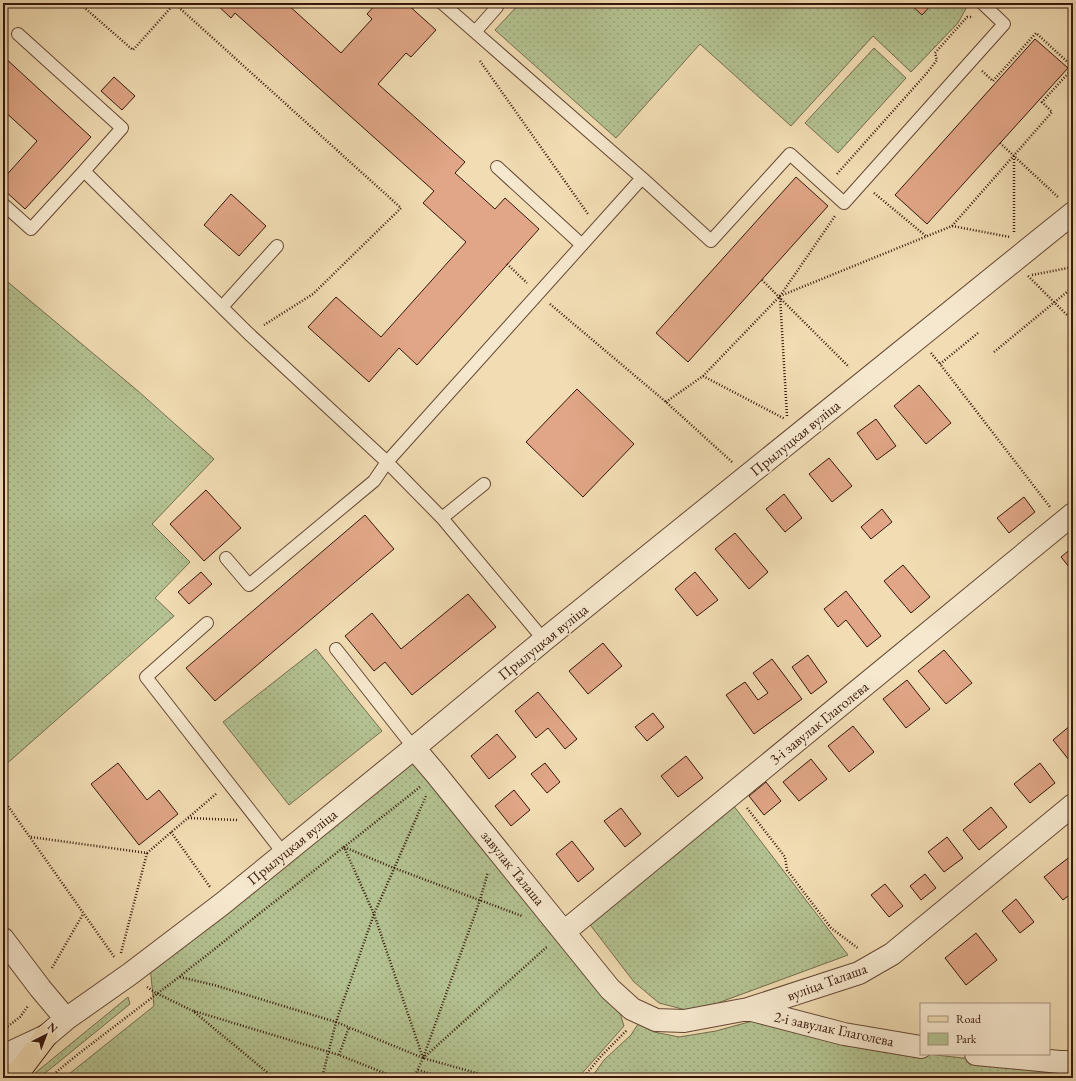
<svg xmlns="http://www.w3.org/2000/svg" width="1076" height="1081" font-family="'EB Garamond',serif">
<defs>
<pattern id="green-dots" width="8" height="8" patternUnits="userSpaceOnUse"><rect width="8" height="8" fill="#b4c291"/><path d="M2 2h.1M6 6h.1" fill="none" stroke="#9ba67c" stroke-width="1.8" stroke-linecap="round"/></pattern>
</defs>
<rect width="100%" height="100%" fill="#f1dcb3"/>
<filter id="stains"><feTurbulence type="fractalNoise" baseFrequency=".005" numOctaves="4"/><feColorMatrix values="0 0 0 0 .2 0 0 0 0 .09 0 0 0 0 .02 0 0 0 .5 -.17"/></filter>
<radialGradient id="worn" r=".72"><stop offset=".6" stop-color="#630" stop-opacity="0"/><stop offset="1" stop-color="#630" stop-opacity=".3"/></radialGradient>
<!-- green -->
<path fill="url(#green-dots)" stroke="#766c4e" d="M520 3H969L958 23 911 72 873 36 791 126 700 44 616 138 495 30Z
M874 48 906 78 838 153 805 123Z
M3 278 138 391 214 459 152 524 190 562 155 598 174 616 3 767Z
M316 649 382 731 289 805 223 722Z
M412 760 619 1010 624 1026 578 1078H64L154 1006 150 966Z
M733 805 848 955 707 1007 686 1010 659 1003 634 982 588 922Z
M128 997 130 1004 39 1078H29Z
M756 1020 928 1054 1073 1071V1078H591L604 1060 631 1035 636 1027 639 1023 654 1032 679 1037 716 1031Z"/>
<!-- building -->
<path fill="#e0a687" stroke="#37170a" d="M215 3H286L341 53 372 19 367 14 377 3H406L436 30 411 57 406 53 378 84 465 162 455 173 495 209 505 198 539 229 417 365 399 348 369 382 308 327 336 297 381 337 466 242 423 203 434 191 235 13 231 18Z
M909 3H933L922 15Z
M1035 39 1068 68 927 224 895 195Z
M3 56 91 137 25 209 3 189V179L37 141 3 110Z
M114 77 135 96 122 110 101 91Z
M796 177 828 206 688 362 656 333Z
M231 194 266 226 239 256 204 225Z
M919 385 951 423 926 444 894 406Z
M577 389 634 444 583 497 526 442Z
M876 419 896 446 877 460 857 433Z
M829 458 852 486 832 502 809 474Z
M206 490 241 528 204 561 170 524Z
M784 494 802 518 785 532 766 509Z
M1024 497 1035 512 1009 533 997 518Z
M882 509 892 522 871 539 861 527Z
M365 515 394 549 215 701 186 668Z
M735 533 768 572 749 589 715 549Z
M1073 547V572L1061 557Z
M903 565 930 597 911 613 884 581Z
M201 572 212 584 189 604 178 592Z
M695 572 718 600 697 616 675 589Z
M846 591 881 636 867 647 846 620 838 627 824 609Z
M468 594 496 627 412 695 385 662 374 671 345 636 372 613 401 649Z
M603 643 622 666 588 694 569 671Z
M944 650 972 683 946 704 918 671Z
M808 655 827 682 811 694 792 667Z
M772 659 802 699 754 734 726 695 745 682 758 700 768 693 753 673Z
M907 680 930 709 906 728 883 699Z
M538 692 577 739 565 749 548 728 536 738 515 711Z
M653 713 664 727 647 741 635 727Z
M1071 725 1073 727V765L1053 740Z
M853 726 874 752 849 772 828 746Z
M497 734 516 757 489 779 471 756Z
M686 756 703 778 678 797 661 776Z
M811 759 827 779 799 801 783 782Z
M118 763 147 800 159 790 178 814 139 845 91 784Z
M545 763 560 782 547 793 531 774Z
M1040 763 1055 783 1030 803 1014 784Z
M766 782 781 801 764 815 749 796Z
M514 790 530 810 511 826 495 806Z
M991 807 1007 827 979 850 963 830Z
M621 808 641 834 625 847 604 821Z
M947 837 963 858 944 872 928 852Z
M572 841 594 869 578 882 556 854Z
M1072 855 1073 856V892L1063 900 1044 877Z
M925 874 936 888 921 900 910 886Z
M885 884 903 906 889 917 871 895Z
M1016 899 1034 922 1020 933 1002 911Z
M976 933 997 960 966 985 945 958Z"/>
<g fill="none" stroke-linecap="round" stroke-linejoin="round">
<!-- lane casing -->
<g stroke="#664834" stroke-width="14">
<path id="lane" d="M442 3 475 32 497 7V3
M475 32 642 178
M18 34 122 128 84 171 249 334 387 462 374 481 249 585 226 558
M497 167 582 245
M3 204 31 229 84 171
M222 307 277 246
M442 518 484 484
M207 623 146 677 284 854
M544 640 442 518 387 462 642 178 711 241 790 154 844 203 1004 24 982 3
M336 649 414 748"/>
</g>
<!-- street casing -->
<g stroke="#664834" stroke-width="24">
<path id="street" d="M414 748 436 774 610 989 632 1009 656 1020 684 1021 748 1009 859 973 892 954 1073 805
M564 932 1073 514
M3 939 40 988 66 1019
M748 1009 844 1034 921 1047
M976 1054 1060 1062H1073
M3 1056 46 1036 66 1019 130 974 222 904 414 748 544 640 1073 213"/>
</g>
<!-- primary casing -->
<g stroke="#37170a" stroke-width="24">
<path id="primary" d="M10 1078 21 1069 46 1036"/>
</g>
<!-- path -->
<path stroke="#37170a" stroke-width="2.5" stroke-dasharray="1 2" stroke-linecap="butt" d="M79 3 133 50 175 3
M174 3 401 208 313 294 264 325
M412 8 416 3
M480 61 588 214
M982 71 993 81 1036 33 1073 67
M1000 143 1058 197
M837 174 926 74 937 60 935 53 967 17H973
M874 193 927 237
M952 226 1052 112 1042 102 1073 68
M1014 232V155
M507 264 527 283
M1032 275 1073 267
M1028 276 1073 321
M762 280 849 367
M550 304 666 402 732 462
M978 333 940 364 1050 507
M994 352 1073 287
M931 353 940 364
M703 376 785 419
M666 402 703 376 780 296 835 216
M787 416 780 296 952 226 1010 237
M420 787 344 847 374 914 423 1058
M3 799 115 958
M747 808 785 857 787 870 831 928 859 949
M188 818 237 820
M171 832 210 887
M31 837 147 853 217 793
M121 953 147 853
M52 968 83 914
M180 977 214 985 336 1022 423 1058 494 1078
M147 987 156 993 193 1011 274 1078
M194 1011 339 1055 397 1078
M3 1030 20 1017 28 1006
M339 1055 349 1027
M423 1058 548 946
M418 1070 445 1078
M49 1078 77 1055 179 977 344 847 394 868 522 916
M322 1078 336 1022 374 914 426 796
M414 1078 423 1058 480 900 488 872
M583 1078 601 1056 627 1030"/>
<!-- lane -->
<use href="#lane" stroke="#f6e8ce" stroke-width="12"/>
<!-- street -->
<use href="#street" stroke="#f6e8ce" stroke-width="22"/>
<!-- primary -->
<use href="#primary" stroke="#f1dcb3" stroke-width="22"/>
</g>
<g text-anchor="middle" stroke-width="3.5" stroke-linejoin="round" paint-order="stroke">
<!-- street labels -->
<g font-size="15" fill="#37170a" stroke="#f6e8ce">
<text transform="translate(795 438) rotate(-39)" y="5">Прылуцкая вуліца</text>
<text transform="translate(543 642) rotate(-39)" y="5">Прылуцкая вуліца</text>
<text transform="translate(819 723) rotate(-39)" y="5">3-і завулак Глаголева</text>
<text transform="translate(292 847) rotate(-39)" y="5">Прылуцкая вуліца</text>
<text transform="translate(513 868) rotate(51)" y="5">завулак Талаша</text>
<text transform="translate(827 982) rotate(-20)" y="5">вуліца Талаша</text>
<text transform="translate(834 1029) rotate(12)" y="5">2-і завулак Глаголева</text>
</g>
</g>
<!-- margin -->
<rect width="1076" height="1081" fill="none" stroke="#f1dcb3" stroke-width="16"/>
<rect x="4" y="4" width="1068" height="1073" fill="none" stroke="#37170a" stroke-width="2"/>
<rect x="8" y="8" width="1060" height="1065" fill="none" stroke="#37170a"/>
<!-- legend -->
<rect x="920" y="1003" width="130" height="52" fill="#f6e8ce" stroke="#aa9480"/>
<rect x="928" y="1016" width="20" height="6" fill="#f1dcb3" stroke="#aa9480"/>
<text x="956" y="1023" font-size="12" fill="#37170a">Road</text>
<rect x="928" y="1033" width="20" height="12" fill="#b4c291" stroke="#aa9480"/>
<text x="956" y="1043" font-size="12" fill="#37170a">Park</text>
<!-- north arrow -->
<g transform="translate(46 1035) rotate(42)" stroke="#f6e8ce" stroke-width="3" paint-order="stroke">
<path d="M0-3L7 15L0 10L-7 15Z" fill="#37170a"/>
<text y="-6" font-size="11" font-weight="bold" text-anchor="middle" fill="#37170a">N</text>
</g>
<rect width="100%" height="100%" filter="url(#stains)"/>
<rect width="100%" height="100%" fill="url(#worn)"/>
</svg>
